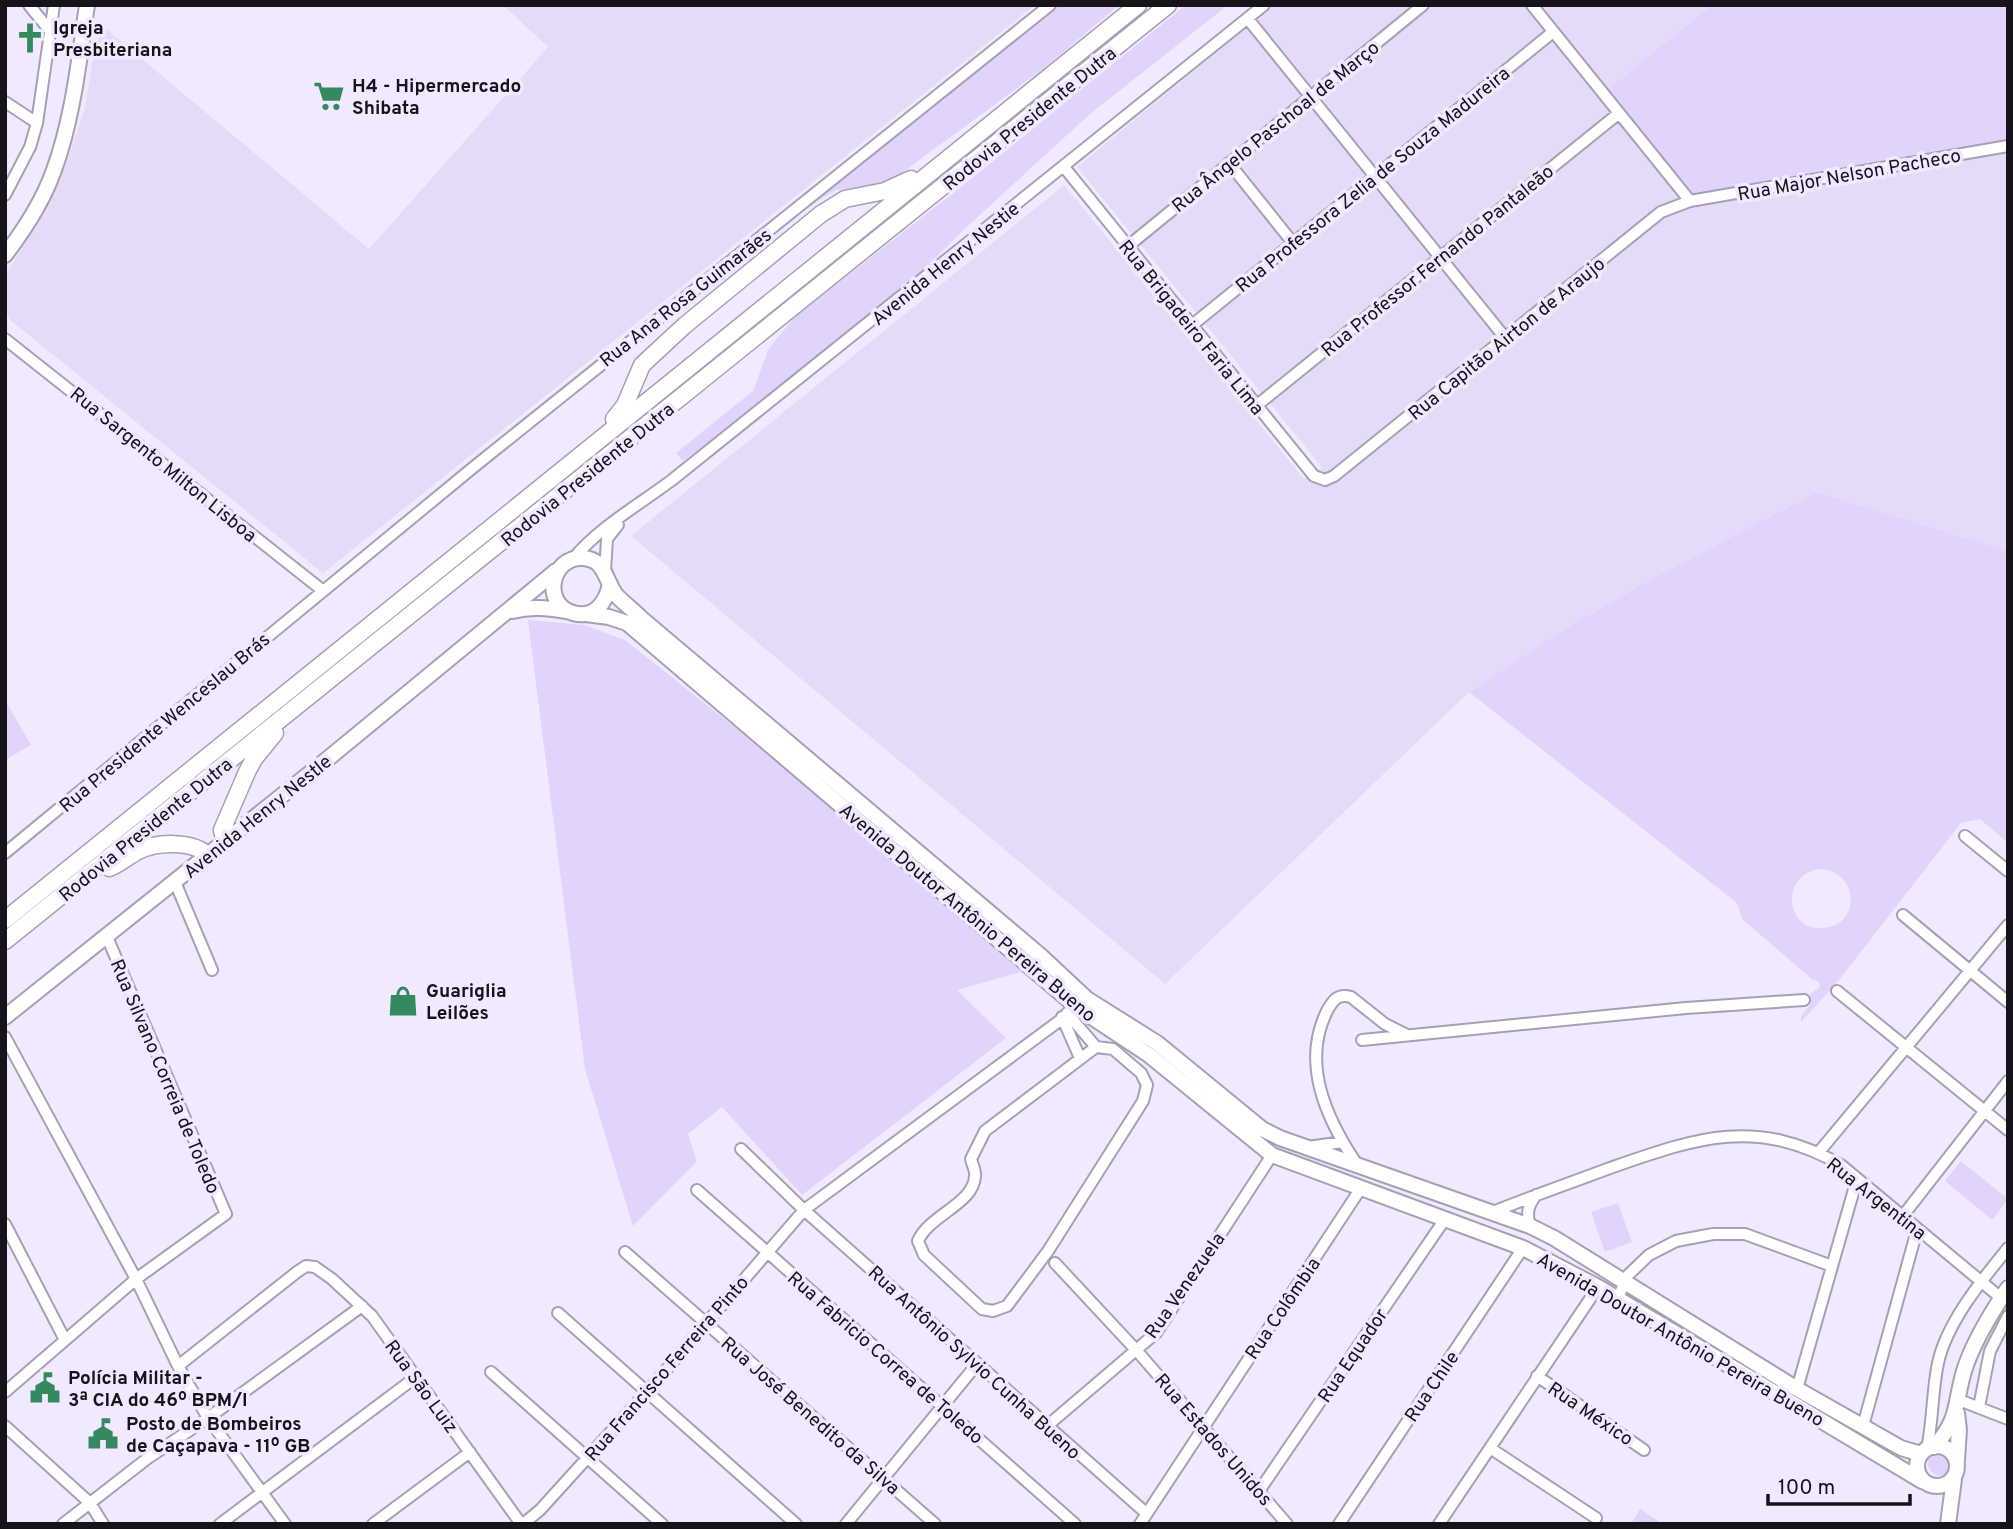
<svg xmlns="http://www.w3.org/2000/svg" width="2013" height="1529" font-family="Overpass,sans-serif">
<rect width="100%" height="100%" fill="#f0e9ff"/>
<!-- built -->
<path fill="#e5dbf8" d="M503 5H1035L323 573 10 320 5 309V275L35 228 61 179 85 108 99 23 369 249 548 47Z
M1274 5H1712L1604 94 1693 204 2008 153V551L1817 492 1646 582 1558 633 1469 692 1165 984 631 536 1064 185 1304 479 1322 467 1077 167Z"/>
<!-- green -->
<path fill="#e1d3fc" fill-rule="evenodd" d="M1055 5H1119L1043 69 892 180 875 187 836 190 818 201 815 198Z
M1186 5H1228L1090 114 970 224 868 324 683 461 676 453 753 391 769 348 795 317 966 183Z
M1712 5H2008V151L1698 199 1618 114 1604 93Z
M1817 492 2008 551V843L1980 819 1961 823 1839 980 1801 1022V1016L1810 1005 1809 995 1820 987 1819 981 1813 980 1742 919 1737 903 1469 692 1558 633 1646 582ZM1818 869C1859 869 1862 925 1824 928 1786 932 1779 877 1818 869Z
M528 620 584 625 625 640 795 775 1021 972 957 990 1006 1038 802 1195 722 1107 688 1134 697 1161 633 1226 585 1069Z
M5 700 31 745 5 760Z
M1961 1161 2008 1199 1992 1220 1945 1181Z
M1618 1203 1632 1242 1605 1252 1591 1212Z
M1928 1463a13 13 0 1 1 26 0a13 13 0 1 1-26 0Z
M1640 1509 1663 1524H1631Z"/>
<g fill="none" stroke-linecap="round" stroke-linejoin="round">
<!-- minor casing -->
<g stroke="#a7a0b4" stroke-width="14">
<path id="minor" d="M29 5 51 32
M1532 5 1690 201
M1248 19 1506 339
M5 102 37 123
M1229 163 1293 243
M1064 167 1314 476 1325 480 1334 476 1661 212 1690 201 2008 146
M5 195 30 147 37 123 54 5
M1127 247 1423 5
M1191 326 1553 32
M5 339 322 590
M1256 406 1618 114
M573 559C598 528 640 504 672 480L1264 5
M605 571 607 539 618 525
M1965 836 2008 871
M5 853 475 466 1050 5
M175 882 212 970
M1903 915 2008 1002
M1837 991 2008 1130
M1067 1013 1096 1047
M1062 1017 1080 1058
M5 1037 136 1279 178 1366 208 1418 285 1524
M1362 1040 1686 1008 1804 1000
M1096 1047 1113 1049 1141 1073 1147 1085 1143 1101 1048 1251 1007 1306 993 1311 982 1309 924 1255 918 1241C929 1215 974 1204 975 1176 976 1171 972 1164 971 1159L985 1131Z
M1308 1147 1343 1142
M741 1149 804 1210 1146 1513
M1819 1152 2008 925
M1356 1163C1326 1118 1301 1063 1327 1011 1333 1000 1338 993 1351 997L1385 1024 1405 1034
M697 1190 1075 1524
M1490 1213C1530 1197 1570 1183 1610 1168 1696 1138 1755 1116 1841 1165L2001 1298
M1902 1217 2008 1081
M5 1224 65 1340
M1530 1226C1526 1213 1528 1206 1536 1195
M625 1252 935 1524
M1055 1263 1137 1351 1287 1524
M1617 1300 1628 1275 1649 1255 1676 1241 1713 1234H1745L1832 1266
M558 1313 796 1524
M178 1366 297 1272 306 1266 315 1267 332 1279 372 1316 521 1524
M491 1372 662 1524
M1537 1376 1644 1450
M1797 1389 1857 1179
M5 1392 136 1279 226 1214 107 937
M1959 1400 2008 1419
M1979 1407 1990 1351 2008 1316
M5 1426 90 1503 103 1524
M1047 1426 1156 1333 1272 1155
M1863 1426 1917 1230
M1490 1448 1596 1518
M1927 1449C1933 1421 1932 1391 1938 1363 1947 1322 1982 1280 2008 1248
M1259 1491 1445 1219
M63 1524 148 1458 208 1418 362 1306
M220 1524 416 1377
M373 1524 470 1452
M523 1524 540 1510 647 1392 804 1210 1082 1004
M846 1524 977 1364
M1140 1524 1361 1188
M1339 1524 1523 1248
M1439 1524 1598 1287"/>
</g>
<!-- major casing -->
<g stroke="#a7a0b4" stroke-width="18">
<path id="major" d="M5 255C25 229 43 201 54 170 73 118 79 60 87 5
M610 584C606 603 594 619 573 613 541 604 551 556 583 558 606 559 605 582 617 596 625 604 634 611 641 618L1041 956 1087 999 1157 1043 1262 1129 1280 1138 1530 1226 1554 1238 1797 1389 1901 1448 1921 1454
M512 611C531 606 547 608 567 611
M586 614 609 617 627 623 1078 1008 1149 1055 1272 1155 1523 1248 1598 1287 1922 1481
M5 1017 319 766 556 571
M1957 1413 1959 1430 1957 1460
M1917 1466a20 20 0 1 1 40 0a20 20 0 1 1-40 0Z
M1934 1447C1960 1418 1954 1405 1964 1371 1973 1342 1991 1313 2008 1288
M1948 1524 1954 1479"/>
</g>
<!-- highway casing -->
<g stroke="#a7a0b4" stroke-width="19">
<path id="highway" d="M614 419 625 405 642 365 684 326 821 214 845 199 885 191 911 179
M225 842 222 830 247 772 254 759 275 733
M109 868C120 864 128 856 138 851 156 842 194 840 208 856
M5 920 1138 5
M5 941 1168 5"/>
</g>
<!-- minor -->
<use href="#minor" stroke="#fff" stroke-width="10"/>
<!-- major -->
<use href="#major" stroke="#fff" stroke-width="14"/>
<!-- highway -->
<use href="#highway" stroke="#fff" stroke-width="16"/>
</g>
<!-- icons -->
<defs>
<g id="church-bare" transform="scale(2.415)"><path d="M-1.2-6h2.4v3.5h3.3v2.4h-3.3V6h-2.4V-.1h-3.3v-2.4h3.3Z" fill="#348a5e" stroke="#f0e9ff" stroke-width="2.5" paint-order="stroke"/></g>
<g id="supermarket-bare" transform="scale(2.415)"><path d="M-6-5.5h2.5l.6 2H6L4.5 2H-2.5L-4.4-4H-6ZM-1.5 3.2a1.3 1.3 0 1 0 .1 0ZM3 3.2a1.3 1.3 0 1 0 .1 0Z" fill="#348a5e" stroke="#f0e9ff" stroke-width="2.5" paint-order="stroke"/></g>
<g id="shop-bare" transform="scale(2.415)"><path d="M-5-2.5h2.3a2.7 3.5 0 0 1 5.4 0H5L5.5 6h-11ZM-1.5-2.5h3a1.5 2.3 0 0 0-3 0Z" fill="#348a5e" stroke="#f0e9ff" stroke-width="2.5" paint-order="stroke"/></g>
<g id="civic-bare" transform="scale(2.415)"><path d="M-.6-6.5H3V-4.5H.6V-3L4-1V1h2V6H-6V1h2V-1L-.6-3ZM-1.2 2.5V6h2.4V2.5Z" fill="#348a5e" stroke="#f0e9ff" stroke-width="2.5" paint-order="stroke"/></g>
</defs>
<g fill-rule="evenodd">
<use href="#church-bare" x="30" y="38"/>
<use href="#supermarket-bare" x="329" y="96"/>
<use href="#shop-bare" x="403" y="1001"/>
<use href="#civic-bare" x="45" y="1388"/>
<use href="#civic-bare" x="103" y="1434"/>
</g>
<g text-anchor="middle" stroke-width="7" stroke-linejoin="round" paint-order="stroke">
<!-- poi labels -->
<g font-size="19" font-weight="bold" fill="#16131b" stroke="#f0e9ff" text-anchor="start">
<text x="53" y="34">Igreja<tspan x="53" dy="22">Presbiteriana</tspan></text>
<text x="352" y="92">H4 - Hipermercado<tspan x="352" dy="22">Shibata</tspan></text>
<text x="426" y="997">Guariglia<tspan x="426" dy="22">Leilões</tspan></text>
<text x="68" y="1384">Polícia Militar -<tspan x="68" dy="22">3ª CIA do 46º BPM/I</tspan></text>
<text x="126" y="1430">Posto de Bombeiros<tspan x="126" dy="22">de Caçapava - 11º GB</tspan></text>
</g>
<!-- street labels -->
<g font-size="19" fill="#16131b" stroke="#f0e9ff">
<text transform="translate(1029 118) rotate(-39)" y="7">Rodovia Presidente Dutra</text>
<text transform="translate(1275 126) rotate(-39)" y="7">Rua Ângelo Paschoal de Março</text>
<text transform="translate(1849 174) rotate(-10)" y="7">Rua Major Nelson Pacheco</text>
<text transform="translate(1372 179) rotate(-39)" y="7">Rua Professora Zelia de Souza Madureira</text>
<text transform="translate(1437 260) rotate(-39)" y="7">Rua Professor Fernando Pantaleão</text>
<text transform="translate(945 263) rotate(-39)" y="7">Avenida Henry Nestie</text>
<text transform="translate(685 297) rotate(-38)" y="7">Rua Ana Rosa Guimarães</text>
<text transform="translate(1192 327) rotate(51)" y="7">Rua Brigadeiro Faria Lima</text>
<text transform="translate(1506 338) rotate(-39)" y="7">Rua Capitão Airton de Araujo</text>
<text transform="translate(164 464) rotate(39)" y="7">Rua Sargento Milton Lisboa</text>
<text transform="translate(587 474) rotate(-39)" y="7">Rodovia Presidente Dutra</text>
<text transform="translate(164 722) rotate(-40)" y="7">Rua Presidente Wenceslau Brás</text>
<text transform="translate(257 816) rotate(-39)" y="7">Avenida Henry Nestle</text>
<text transform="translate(145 829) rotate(-39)" y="7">Rodovia Presidente Dutra</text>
<text transform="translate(968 912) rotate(40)" y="7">Avenida Doutor Antônio Pereira Bueno</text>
<text transform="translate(166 1076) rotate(67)" y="7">Rua Silvano Correia de Toledo</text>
<text transform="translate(1877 1198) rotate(38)" y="7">Rua Argentina</text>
<text transform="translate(1184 1285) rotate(-55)" y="7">Rua Venezuela</text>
<text transform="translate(1282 1308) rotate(-56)" y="7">Rua Colômbia</text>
<text transform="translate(1681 1339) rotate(30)" y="7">Avenida Doutor Antônio Pereira Bueno</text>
<text transform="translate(1352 1355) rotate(-56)" y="7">Rua Equador</text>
<text transform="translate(886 1357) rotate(41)" y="7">Rua Fabricio Correa de Toledo</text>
<text transform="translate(975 1362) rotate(42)" y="7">Rua Antônio Sylvio Cunha Bueno</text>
<text transform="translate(666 1368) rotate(-49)" y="7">Rua Francisco Ferreira Pinto</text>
<text transform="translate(422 1386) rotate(54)" y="7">Rua São Luiz</text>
<text transform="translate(1431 1386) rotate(-56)" y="7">Rua Chile</text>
<text transform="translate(1591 1413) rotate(34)" y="7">Rua México</text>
<text transform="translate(811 1415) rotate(41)" y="7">Rua José Benedito da Silva</text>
<text transform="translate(1214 1439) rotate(49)" y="7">Rua Estados Unidos</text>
</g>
</g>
<!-- border -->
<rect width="2013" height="1529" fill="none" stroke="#16131b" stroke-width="14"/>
<!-- scale -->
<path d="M1768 1494v10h142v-10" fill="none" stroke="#16131b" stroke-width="3.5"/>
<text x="1778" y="1494" font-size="21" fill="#16131b" stroke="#f0e9ff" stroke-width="5" paint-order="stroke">100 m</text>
</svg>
